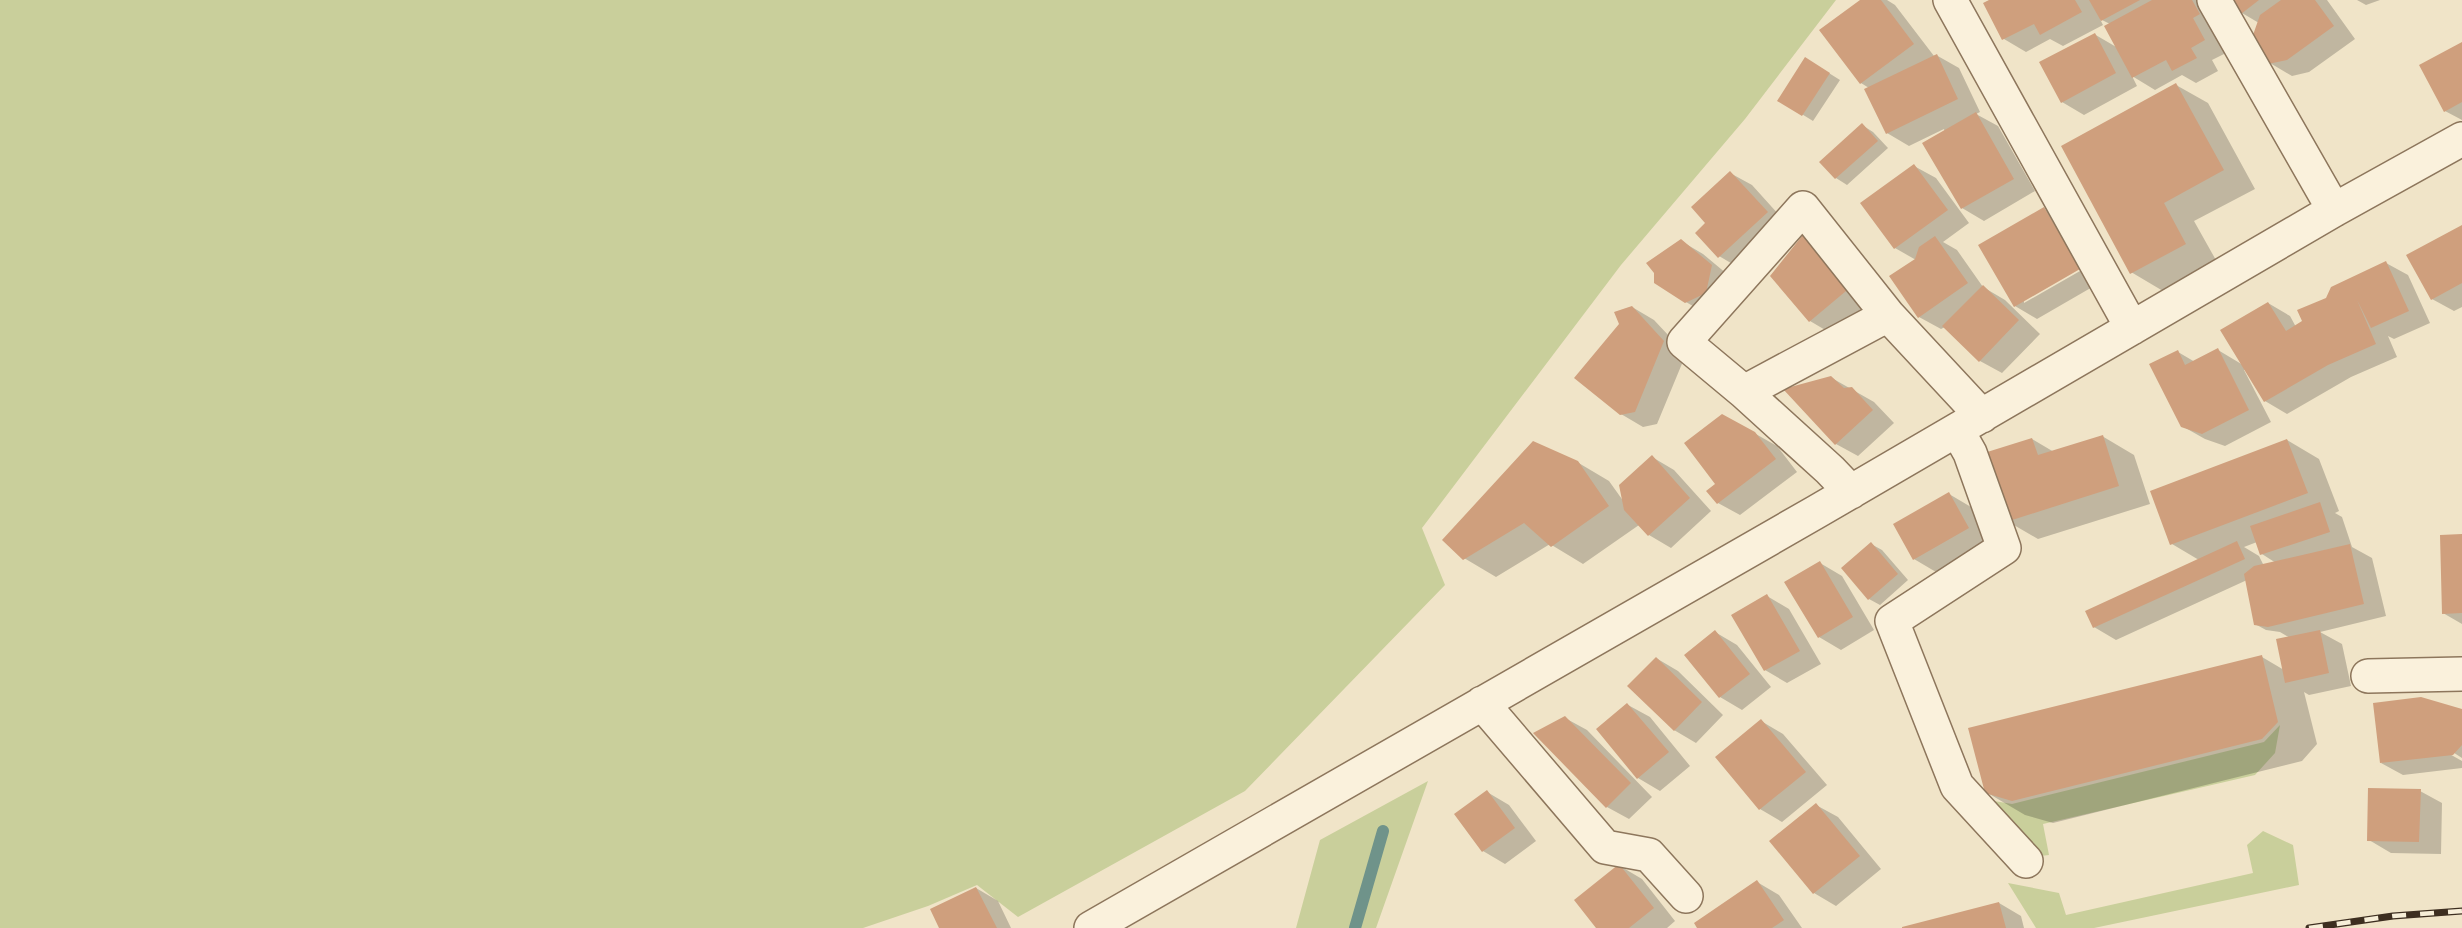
<svg xmlns="http://www.w3.org/2000/svg" width="2462" height="928" font-family="Lora,serif">
<rect width="100%" height="100%" fill="#f0e4c8"/>
<!-- green -->
<path fill="#c9cf9b" d="M0 0H1836L1745 119 1621 265 1422 528 1445 585 1245 791 1018 917 977 885 928 906 863 928H0Z
M2280 725 2275 753 2255 775 2043 824 2049 855 2031 857 1988 800 2012 804 2264 742Z
M1428 781 1376 928H1296L1320 840Z
M2263 831 2293 845 2299 885 2094 928H2036L2008 883 2059 893 2066 915 2253 873 2247 845Z"/>
<!-- shadow -->
<path fill="#0003" fill-rule="evenodd" d="M1862 0H1887L1895 5 1934 56 1936 55 1959 68 1980 112 1976 114 1998 126 2035 191 1984 221 1962 208 1944 129 1909 146 1887 133 1869 88 1861 83Z
M1992 0H2207L2226 53 2212 60 2218 71 2196 83 2182 75 2155 90 2132 76 2137 86 2084 115 2062 102 2094 34 2118 48 2110 24 2100 19 2103 25 2063 46 2050 39 2026 52 2004 39 1985 4Z
M2231 0H2327L2355 39 2309 72 2292 76 2270 63 2259 23 2242 13Z
M2357 0H2380L2366 5Z
M2462 44V120L2445 111Z
M1816 65 1840 80 1813 121 1779 100Z
M2176 85 2208 103 2255 189 2194 221 2217 262 2163 291 2131 272Z
M1862 125 1873 132 1888 148 1847 185 1836 178 1821 162Z
M1914 166 1936 178 1969 223 1943 242 1957 250 1983 287 2005 300 2040 334 2002 373 1980 361 1945 327 1941 329 1919 317 1916 260 1895 248Z
M1730 173 1752 185 1789 226 1741 269 1719 256 1707 223Z
M2044 209 2066 222 2101 282 2037 319 2015 306ZM2085 264 2087 267 2024 303V300Z
M2462 227V307L2454 311 2432 299Z
M1806 233 1873 299 1832 334 1810 321Z
M1681 241 1703 254 1733 279 1708 315 1686 302Z
M2386 263 2408 275 2430 323 2394 339 2388 336 2397 357 2351 377 2287 414 2265 401 2246 369 2244 370 2271 422 2225 446 2205 439 2182 426 2178 352 2195 362 2218 350 2243 365 2268 303 2290 316 2296 327 2327 299Z
M1632 307 1654 320 1686 354 1657 424 1643 427 1621 414 1620 325Z
M1830 377 1874 402 1894 423 1858 456 1836 444Z
M1754 433 1777 446 1797 472 1740 515 1718 503 1717 484Z
M2102 436 2134 455 2150 504 2038 539 2007 521 2032 439 2054 452Z
M2287 440 2319 459 2339 511 2335 513 2342 517 2352 547 2372 558 2386 616 2320 632 2342 644 2351 686 2309 695 2304 692 2317 744 2302 761 2053 823 2025 815 1986 792 2262 657 2284 670 2290 638 2280 632 2266 630 2255 624 2247 580 2116 640 2094 627 2199 560 2172 544ZM2257 542 2262 554 2276 563 2264 566 2259 556 2244 547Z
M1652 457 1674 470 1711 511 1671 548 1649 535 1639 525 1583 564 1550 544 1496 577 1464 558 1577 462 1609 481 1624 502Z
M1949 494 1971 507 1990 541 1936 572 1914 559Z
M2462 536V624L2443 613Z
M1871 544 1882 550 1908 580 1880 605 1869 599Z
M1820 563 1842 576 1874 630 1841 650 1819 637Z
M1767 596 1789 609 1821 664 1787 683 1765 670Z
M1715 632 1737 645 1771 687 1742 710 1720 697 1686 655Z
M1656 658 1678 671 1723 715 1696 743 1674 730Z
M1628 705 1650 717 1690 766 1660 791 1638 778 1598 729Z
M2462 710V758L2448 749 2446 752 2462 761V768L2403 775 2381 763Z
M1565 718 1587 730 1652 797 1629 819 1607 807 1535 733Z
M1761 721 1783 734 1827 785 1782 822 1760 809 1717 758Z
M2420 791 2442 803 2441 854 2391 853 2369 840Z
M1487 792 1509 805 1536 841 1505 864 1483 851Z
M1816 805 1838 817 1881 869 1836 906 1814 893 1771 841Z
M1620 866 1642 879 1675 921 1667 928H1598Z
M1757 882 1779 895 1802 928H1699Z
M976 888 998 901 1011 928H941Z
M1999 903 2021 916 2024 928H1905Z"/>
<g fill="none" stroke-linecap="round" stroke-linejoin="round">
<!-- stream -->
<path stroke="#6f938a" stroke-width="12" d="M1355 928 1383 831"/>
</g>
<!-- building -->
<path fill="#cf9f7d" d="M1860 0H1881L1914 44 1860 84 1819 30Z
M1989 0H2075L2082 12 2040 35 2034 24 2002 40 1983 3Z
M2089 0H2140L2101 21Z
M2152 0H2192L2200 14 2193 18 2205 40 2191 48 2197 58 2172 71 2166 60 2132 78 2104 26Z
M2230 0H2259L2241 14Z
M2281 0H2315L2334 26 2287 60 2268 64 2253 35 2260 15Z
M2095 33 2116 73 2061 103 2039 62Z
M2462 42V102L2444 112 2419 65Z
M1937 54 1958 99 1886 134 1864 89Z
M1805 57 1830 73 1802 116 1777 101Z
M2176 83 2224 170 2164 203 2186 244 2130 274 2061 146Z
M1976 112 2014 179 1961 209 1922 143Z
M1862 123 1878 141 1835 179 1819 162Z
M1914 164 1948 210 1894 249 1860 203Z
M1730 171 1768 212 1718 258 1695 233 1705 223 1691 207Z
M2044 207 2080 269 2014 307 1978 245Z
M2462 225V283L2431 300 2406 255Z
M1806 231 1852 286 1809 322 1770 276Z
M1935 236 1968 283 1918 318 1889 276 1915 259 1919 247Z
M1681 239 1712 265 1706 293 1685 303 1654 283V273L1646 263Z
M2386 261 2409 311 2371 328 2357 300 2376 344 2328 365 2264 402 2220 330 2268 302 2286 331 2302 321 2297 310 2326 298 2331 287Z
M1983 285 2019 320 1979 362 1942 326Z
M1632 306 1664 341 1635 412 1620 415 1574 378 1619 324 1614 312Z
M2218 348 2249 410 2202 434 2181 427 2149 364 2178 350 2185 365Z
M1831 376 1844 388 1852 387 1873 410 1835 445 1783 389Z
M1722 414 1755 432 1776 459 1717 504 1706 491 1715 484 1684 443Z
M2103 435 2119 486 2006 522 1984 453 2032 438 2038 455Z
M2287 439 2308 493 2170 545 2150 491Z
M1533 441 1578 461 1609 506 1551 547 1524 523 1463 560 1442 540Z
M1652 455 1690 498 1648 536 1624 510 1619 485Z
M1949 492 1969 528 1913 560 1893 524Z
M2320 502 2330 532 2260 555 2250 526Z
M2462 534V613L2442 614 2440 535Z
M2237 541 2245 559 2093 628 2085 611Z
M1871 542 1898 574 1868 600 1841 568Z
M2350 544 2364 604 2268 627 2254 625 2244 574 2254 566Z
M1820 561 1853 617 1818 638 1784 582Z
M1767 594 1800 651 1764 671 1731 615Z
M1715 630 1750 674 1719 698 1684 655Z
M2320 630 2329 673 2285 683 2276 639Z
M2262 655 2278 722 2262 739 2012 801 1985 793 1968 728Z
M1656 657 1702 702 1674 731 1627 686Z
M2421 697 2462 709V745L2453 755 2380 763 2373 703Z
M1627 703 1669 752 1637 779 1596 729Z
M1565 716 1631 783 1606 808 1533 733Z
M1761 719 1806 772 1759 810 1715 757Z
M2368 788 2421 789 2419 842 2367 841Z
M1487 790 1515 828 1482 852 1454 814Z
M1816 803 1860 856 1813 894 1769 841Z
M1619 864 1654 908 1629 928H1596L1574 900Z
M1757 880 1784 920 1772 928H1697L1694 923Z
M976 887 997 928H939L930 909Z
M1999 902 2006 928H1902V927Z"/>
<g fill="none" stroke-linecap="round" stroke-linejoin="round">
<!-- minor casing -->
<g stroke="#8d765c" stroke-width="36">
<path id="minor" d="M1950 0 2132 328
M2214 0 2334 210
M1744 392 1684 342 1803 208 1888 315 1982 416
M1957 430 1970 453 2004 548 1892 621 1957 786 2026 861
M1851 492 1830 470 1744 392 1888 315
M2368 676 2462 674
M1482 703 1605 847 1649 855 1686 896
M1091 928 1816 512 2334 210 2462 139"/>
</g>
<!-- minor -->
<use href="#minor" stroke="#faf1dc" stroke-width="33"/>
<!-- rail casing -->
<g stroke="#3d2e20" stroke-width="7">
<path id="rail" d="M2309 928 2393 916 2462 911"/>
</g>
<!-- rail -->
<use href="#rail" stroke="#f7eed8" stroke-width="4.5" stroke-dasharray="14" stroke-linecap="butt"/>
</g>
</svg>
